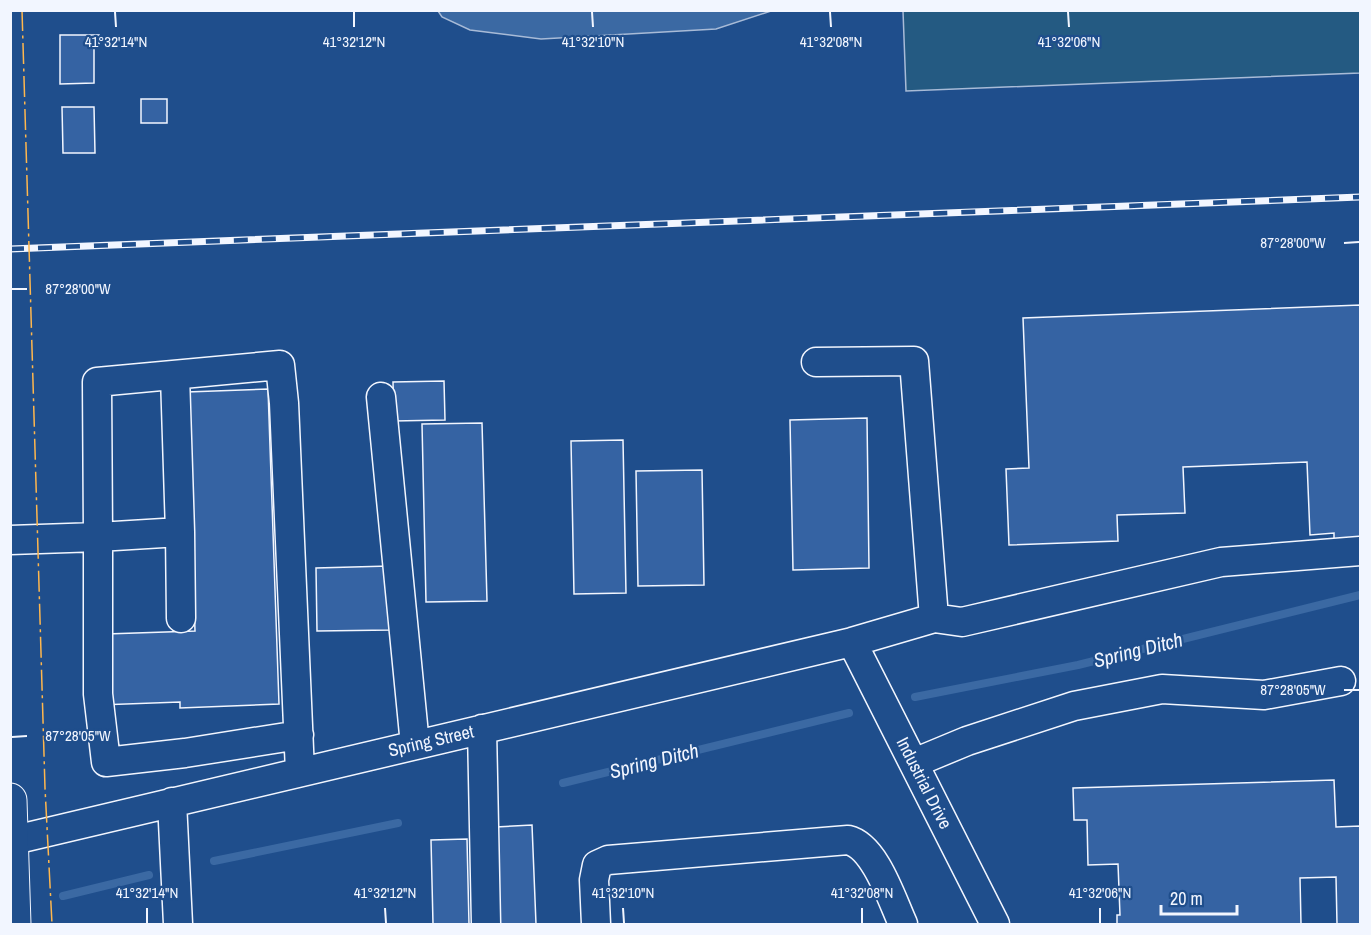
<svg xmlns="http://www.w3.org/2000/svg" width="1371" height="935" font-family="'Archivo Narrow',sans-serif">
<rect width="100%" height="100%" fill="#1f4e8c"/>
<!-- green -->
<path fill="#245a82" stroke="#a8bbd7" stroke-width="1.5" d="M903 11H1360V73L906 91Z"/>
<!-- water -->
<path fill="#3b69a3" stroke="#a8bbd7" stroke-width="1.5" d="M438 11H771L716 29 541 39 470 30 442 17Z"/>
<g fill="none" stroke-linecap="round" stroke-linejoin="round">
<!-- stream -->
<path stroke="#3b69a3" stroke-width="8" d="M915 697 1078 665 1360 595
M563 783 849 713
M214 861 398 823
M63 896 149 875"/>
</g>
<!-- building -->
<path fill="#3563a3" stroke="#f2f6ff" stroke-width="1.5" d="M60 35H99V47H94V83L60 84Z
M141 99H167V123H141Z
M62 107H94L95 153H63Z
M1360 305V543L1334 544V533L1310 535 1307 462 1183 467 1185 513 1117 515 1118 541 1009 545 1006 469 1029 468 1023 318Z
M444 381 445 420 394 421 393 382Z
M268 389 279 704 180 708V702L99 705 106 634 195 631 187 392Z
M867 418 869 568 793 570 790 420Z
M482 423 487 601 426 602 422 424Z
M623 440 626 593 574 594 571 441Z
M702 470 704 585 638 586 636 471Z
M389 566 391 630 317 631 316 568Z
M1334 780 1336 827 1360 826V924H1337L1336 877 1300 878 1301 924H1117V915H1120L1118 864 1088 865 1087 820H1074L1073 788Z
M532 825 536 924H500L496 827Z
M467 839 469 924H433L431 840Z"/>
<g fill="none" stroke-linecap="round" stroke-linejoin="round">
<!-- minor casing -->
<g stroke="#f2f6ff" stroke-width="31">
<path id="minor" d="M816 362 914 361 934 618
M175 376 180 532 98 537 97 382 280 365 284 403 300 772
M381 397 415 745
M180 532 181 618
M10 540 98 537V694L106 762 185 753 299 735
M852 642 995 924
M482 729 486 924
M914 763 967 741 1074 706 1162 689 1264 695 1341 681
M172 802 178 924
M10 841 852 642 934 618 962 622 1221 562 1360 551
M596 924 594 880 597 865 608 860 848 840C875 846 892 900 903 924"/>
</g>
<!-- major casing -->
<g stroke="#f2f6ff" stroke-width="35">
<path id="major" d="M10 800 14 924"/>
</g>
<!-- minor -->
<use href="#minor" stroke="#1f4e8c" stroke-width="28"/>
<!-- major -->
<use href="#major" stroke="#1f4e8c" stroke-width="33"/>
<!-- rail casing -->
<g stroke="#f2f6ff" stroke-width="7">
<path id="rail" d="M10 249 1360 197"/>
</g>
<!-- rail -->
<use href="#rail" stroke="#1f4e8c" stroke-width="4.5" stroke-dasharray="14" stroke-linecap="butt"/>
<!-- power -->
<path stroke="#ffb74d" stroke-width="1.5" stroke-dasharray="21 4.5 3 4.5" stroke-linecap="butt" d="M22 10 45 788 52 924"/>
</g>
<!-- ticks -->
<path fill="none" stroke="#f2f6ff" stroke-width="2" d="M115 12 116 27M354 12V27M592 12 593 27M830 12 831 27M1068 12 1069 27M1344 243 1359 242M12 289H27M1344 690H1359M12 737 27 736M147 908V923M385 908 386 923M623 908 624 923M862 908V923M1100 908V923"/>
<g text-anchor="middle" stroke-width="4.5" stroke-linejoin="round" paint-order="stroke">
<!-- street labels -->
<g font-size="18" fill="#f2f6ff" stroke="#1f4e8c">
<text transform="translate(431 741) rotate(-13)" y="6">Spring Street</text>
<text transform="translate(924 783) rotate(63)" y="6">Industrial Drive</text>
</g>
<!-- water labels -->
<g font-size="20" font-style="italic" fill="#f2f6ff" stroke="#1f4e8c">
<text transform="translate(1138 650) rotate(-14)" y="7">Spring Ditch</text>
<text transform="translate(654 761) rotate(-14)" y="7">Spring Ditch</text>
</g>
</g>
<g font-size="15" text-anchor="middle" fill="#f2f6ff" stroke="#1f4e8c" stroke-width="4.5" stroke-linejoin="round" paint-order="stroke">
<text x="116" y="47">41°32'14"N</text>
<text x="354" y="47">41°32'12"N</text>
<text x="593" y="47">41°32'10"N</text>
<text x="831" y="47">41°32'08"N</text>
<text x="1069" y="47">41°32'06"N</text>
<text x="1293" y="248">87°28'00"W</text>
<text x="78" y="294">87°28'00"W</text>
<text x="1293" y="695">87°28'05"W</text>
<text x="78" y="741">87°28'05"W</text>
<text x="147" y="898">41°32'14"N</text>
<text x="385" y="898">41°32'12"N</text>
<text x="623" y="898">41°32'10"N</text>
<text x="862" y="898">41°32'08"N</text>
<text x="1100" y="898">41°32'06"N</text>
</g>
<!-- border -->
<rect width="1371" height="935" fill="none" stroke="#f2f6ff" stroke-width="24"/>
<!-- scale -->
<path d="M1161 905v9h76v-9" fill="none" stroke="#f2f6ff" stroke-width="3"/>
<text x="1170" y="905" font-size="18" fill="#f2f6ff" stroke="#1f4e8c" stroke-width="4.5" paint-order="stroke">20 m</text>
</svg>
